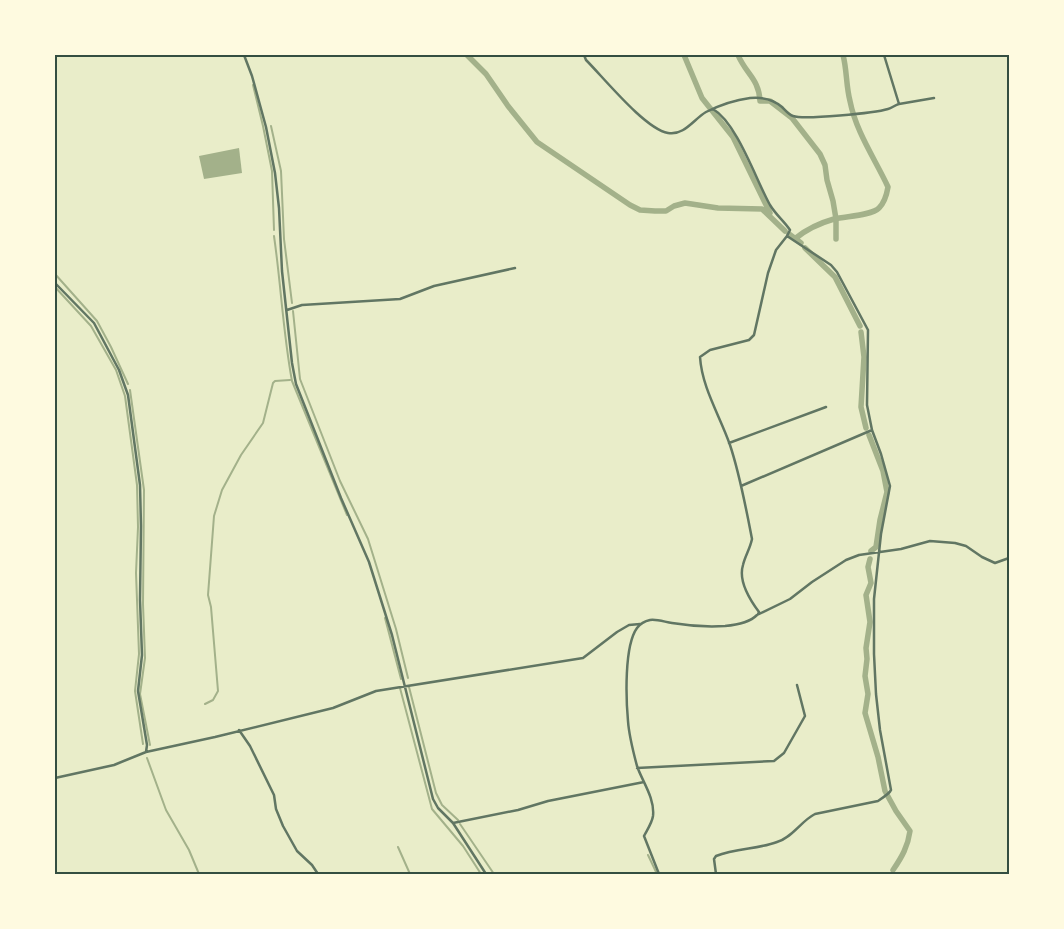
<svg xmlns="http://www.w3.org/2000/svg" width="1064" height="929" font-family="Rubik,sans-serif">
<rect width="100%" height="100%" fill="#e9edc9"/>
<!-- water -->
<path fill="#a3b18a" d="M239 148 242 173 204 179 199 156Z"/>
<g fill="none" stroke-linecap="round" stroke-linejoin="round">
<!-- stream -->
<path stroke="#a3b18a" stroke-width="2" d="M253 85 263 126 272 171 274 230
M271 126 281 171 284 239 292 303
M274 236C281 284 283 333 292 381L347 515
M55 274 97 321 111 347 128 384
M55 287 91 326 116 370 125 396 137 485 138 527 136 573 139 654 135 691 143 744
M293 311 300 379 340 481 368 539 396 629 408 678
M130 390 144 490 143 604 145 658 140 694 150 745
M385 618 401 679
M409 687 436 793 442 805 458 820
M400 688 432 809 463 846 481 874
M205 704 213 700 218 691 211 607 208 595 214 516 222 490 241 455 263 423 273 383 275 381 290 380
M147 758 166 810 189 850 199 874
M460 824 494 874
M398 847 410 874
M648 855 657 874"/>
<!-- canal -->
<path stroke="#a3b18a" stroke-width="5.5" d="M467 55 486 74 508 106 537 142 630 205 640 210 655 211H666L674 206 685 203 718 208 762 209 785 231
M684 55 702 98 733 137 770 213
M738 55C746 74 759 79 760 101H770L792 118 820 154 825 165 827 180 833 201 836 219V239
M789 234 801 243
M796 238C807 229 820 223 834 219 845 216 871 216 879 208 884 203 887 193 888 187 875 159 856 132 850 101 846 86 847 70 843 55
M805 248 835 277 860 326
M861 332 864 357 861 407 866 428
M869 435 883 471 887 492 880 520 876 547 871 551
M870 559 868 567 871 583 866 595 870 622 866 648 867 659 865 676 868 694 865 713 878 757 885 791 896 811 910 831C908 846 902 857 893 870"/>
<!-- minor -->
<path stroke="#617663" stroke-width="2.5" d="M244 55 252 76 266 127 275 173 279 208 282 271 292 363 296 384 341 498 369 562 392 635 433 799 438 808 453 823 486 874
M584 55 586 60C604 78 645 129 668 133 684 136 694 119 706 112 720 105 735 100 750 98 761 97 773 99 782 107 785 110 789 115 793 116 804 120 875 113 888 109 892 108 895 105 899 104L884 55
M899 104 934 98
M713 109C737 123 756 180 770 205 776 215 784 221 790 230L787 236 776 250 768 273 754 335 749 340 710 350 700 357C702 388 720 416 730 445 740 475 746 508 752 539 750 549 745 556 743 565 738 581 750 600 759 612L758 614
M55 283 94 323 119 370 128 395 140 485 141 526 140 600 142 655 138 691 147 745 146 752
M287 310 302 305 400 299 434 286 515 268
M729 443 826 407
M741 486 872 430
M239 730 250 746 274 795 276 809 283 826 297 851 312 865 318 874
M637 768 774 761 784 753 805 716 797 685
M55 778 114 765 146 752 215 737 333 708 376 691 583 658 617 632 629 625 640 624
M453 823 518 810 548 801 644 782
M659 874 644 836C647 830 652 823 653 816 655 798 642 781 637 766 633 751 629 736 628 721 626 699 624 646 637 628 640 624 645 621 650 620 657 619 665 622 672 623 690 626 708 627 725 626 736 625 749 623 757 615L790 599 812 582 846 560 859 555 901 549 930 541 955 543 966 546 982 557 995 563 1009 558
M716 874 714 859 716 856C736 848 759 849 777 842 793 837 801 821 815 814L878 801C881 799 890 793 891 790L880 730 876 694 874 654V599L881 534 890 486 881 454 872 430 867 405 868 330 837 272 831 265 787 236"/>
</g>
<!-- border -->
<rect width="1064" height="929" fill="none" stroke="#fefae0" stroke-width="112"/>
<rect x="56" y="56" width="952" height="817" fill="none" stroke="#344e41" stroke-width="2"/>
</svg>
